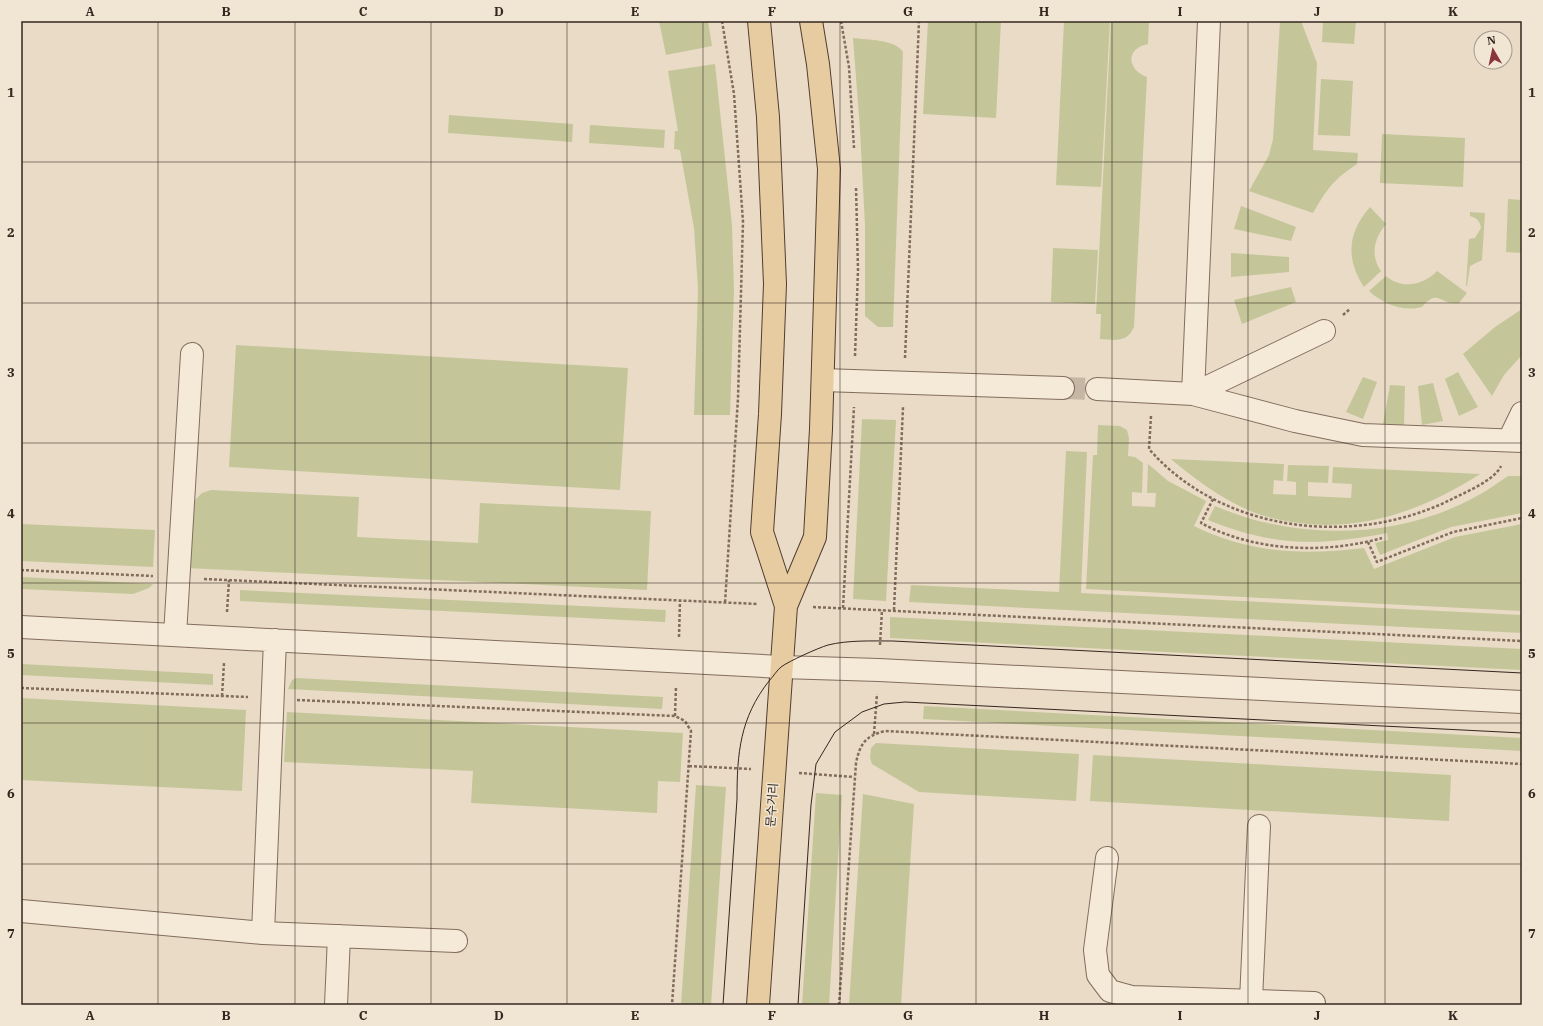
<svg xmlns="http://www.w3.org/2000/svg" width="1543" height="1026" font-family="'IBM Plex Serif','Noto Sans KR',serif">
<rect width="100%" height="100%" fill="#e9dbc5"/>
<!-- green -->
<path fill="#c4c69a" d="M659 21H708L712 46 666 55Z
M928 21H1001L996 118 923 114Z
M1064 21H1110L1101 187 1056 185Z
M1111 21H1149L1148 44C1126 48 1126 69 1147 77L1134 327C1127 343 1115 340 1100 339L1101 314H1096Z
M1280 21H1301L1317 63 1313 150 1358 153 1357 164C1333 180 1327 189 1313 213L1249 191 1269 155 1273 139Z
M1323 21H1356L1354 44 1322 42Z
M853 38C867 40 895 39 903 52L893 327H878L865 316V225L860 130Z
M715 64 732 225 734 290 730 415H694L698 289 694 228 680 150 674 149 675 131H678L668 71Z
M1321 79 1353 81 1350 136 1318 135Z
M449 115 573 124 572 142 448 133Z
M590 125 665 130 664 148 589 143Z
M1382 134 1465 138 1463 187 1380 183Z
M1508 199 1522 200V253L1506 252Z
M1241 206 1296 227 1291 241 1234 229Z
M1370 207 1386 224C1374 238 1370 256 1381 271L1364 287C1345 258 1348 232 1370 207Z
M1470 212 1485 213 1482 260 1470 266 1467 286H1466L1469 239 1475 238 1481 228C1480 221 1477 218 1470 216Z
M1053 248 1098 250 1095 304 1051 302Z
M1231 253 1289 257V272L1231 277Z
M1437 271 1467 293 1459 303C1440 306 1439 287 1422 307 1403 312 1383 304 1369 291L1386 276C1402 290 1424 285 1437 271Z
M1291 287 1296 302 1242 324 1234 300Z
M1522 309V355L1504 375 1492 396 1463 354 1495 327Z
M236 345 628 368 620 490 229 467Z
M1458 372 1478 407 1459 416 1445 379Z
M1363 377 1377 382 1363 419 1346 412Z
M1433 383 1443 421 1422 425 1418 386Z
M1390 385 1405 386 1404 426 1383 424Z
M862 419 896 420 886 601 853 599Z
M1098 425 1120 426 1127 430 1129 438 1128 456 1135 457 1143 463 1142 493 1132 492V506L1155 507 1156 493H1147L1148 464 1168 481 1206 501 1194 526C1251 554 1303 555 1364 548L1374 569 1455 537 1522 524V611L1086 589 1093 455H1097Z
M1066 451 1087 452 1081 593 1522 615V633L909 602 911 585 1059 592Z
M1171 459 1284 464 1283 481 1274 480 1273 494 1296 495V482L1287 481 1288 465 1329 466 1328 483 1308 482V496L1351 498 1352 484 1332 483 1333 467 1480 474C1413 517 1340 539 1261 515 1228 504 1197 481 1171 459Z
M1508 476H1522V513L1451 527 1380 555 1375 543 1388 540 1387 533C1318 546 1275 547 1208 520L1215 506C1296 541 1397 540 1475 497 1487 491 1497 483 1508 476Z
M211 490 359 497 357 537 478 543 480 503 651 511 647 590 186 568 194 501 202 493Z
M21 524 155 530 153 567 21 561Z
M21 577 153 584 149 588 133 594 21 589Z
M240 590 666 610 665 622 240 601Z
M890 617 1522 649V670L890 638Z
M21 664 213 674V685L21 675Z
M297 678 663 697 662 709 288 689 292 680Z
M21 698 246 710 242 791 21 780Z
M924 706 1522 738V751L923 719Z
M287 712 683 733 680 782 658 781 657 813 471 803 473 771 284 762Z
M876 743 1079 754 1076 801 919 792 872 764 870 758 871 748Z
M1093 755 1451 775 1449 821 1090 801Z
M696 785 726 787 711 1005H681Z
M816 793 842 795 829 1005H802Z
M863 794 914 804 901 1005H849Z"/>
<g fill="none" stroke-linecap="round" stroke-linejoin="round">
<!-- minor-tunnel -->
<path stroke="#c5b7a4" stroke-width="22" stroke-dasharray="22 11" stroke-linecap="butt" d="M1063 388 1097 389"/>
<!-- minor casing -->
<g stroke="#826d5d" stroke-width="24">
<path id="minor" d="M1209 21 1193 394 1324 331
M823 380 1063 388
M1097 389 1193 394 1295 421 1363 435 1522 441
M1509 440 1522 413
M21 627 781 667 879 670 1522 702
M175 635 192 354
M1107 858 1095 950 1098 975 1110 991 1132 997
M21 911 263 933 456 941
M263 933 275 640
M1251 1000 1259 826
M336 1005 339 936
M1132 1005V997L1314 1003"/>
</g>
<!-- major casing -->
<g stroke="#503d31" stroke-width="24">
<path id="major" d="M759 21 768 117 775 284 770 414 762 532 786 606
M758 1005 786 606 815 537 821 429 829 169 818 64 811 21"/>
</g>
<!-- path -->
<path stroke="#826d5d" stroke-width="2.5" stroke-dasharray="3 2" stroke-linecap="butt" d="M722 21 734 94 743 222 738 398 725 603
M841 21 849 67 854 148
M1343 315 1350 309
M855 356 858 270 856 187
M905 358 919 21
M1151 416 1149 449C1222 533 1355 548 1452 499 1466 492 1495 480 1501 466
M1213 499 1201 523C1255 552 1325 554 1382 538
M1368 542 1377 562 1453 532 1522 518
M21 570 153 576
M204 579 758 604
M813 607 1522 641
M843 608 854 407
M894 610 903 407
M227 612 229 580
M679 637 680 601
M880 645 882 610
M21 688 248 697
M222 696 224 663
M297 700 675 716 685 721 691 731 672 1005
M675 716 676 686
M874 734 877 694
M689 766 751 769
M799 773 854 777
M839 1005 856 763C860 744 865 736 885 731L1522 764"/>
<!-- minor -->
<use href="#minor" stroke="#f5e9d7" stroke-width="22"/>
<!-- major -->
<use href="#major" stroke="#e8cca1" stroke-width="22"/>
<!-- tram -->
<path stroke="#34271f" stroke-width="1" d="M723 1005 737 799C737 753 740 718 769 681 773 677 777 670 781 667 789 661 818 648 828 645 848 640 872 641 893 641L1522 673
M798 1005 811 805 816 764 835 732 862 712 884 704 905 702 1522 733"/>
</g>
<!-- grid -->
<path fill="none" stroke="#34271f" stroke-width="1" stroke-opacity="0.55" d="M158 21V1005M295 21V1005M431 21V1005M567 21V1005M703 21V1005M840 21V1005M976 21V1005M1112 21V1005M1248 21V1005M1385 21V1005M21 162H1522M21 303H1522M21 443H1522M21 583H1522M21 723H1522M21 864H1522"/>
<g text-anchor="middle" stroke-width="3" stroke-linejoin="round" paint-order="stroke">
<!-- street labels -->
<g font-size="12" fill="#34271f" stroke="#f1e6d4">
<text transform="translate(772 805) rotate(-86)" y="4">문수거리</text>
</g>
</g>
<!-- border -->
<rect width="1543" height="1026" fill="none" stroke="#f1e6d4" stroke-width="44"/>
<!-- north arrow -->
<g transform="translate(1493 50) rotate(351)"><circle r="19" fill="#f1e6d4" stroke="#a59a8c"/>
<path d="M0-3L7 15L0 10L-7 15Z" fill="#8a343c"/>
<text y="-6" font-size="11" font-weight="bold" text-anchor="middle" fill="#34271f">N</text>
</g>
<rect x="22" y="22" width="1499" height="982" fill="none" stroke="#34271f" stroke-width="1.5"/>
<g font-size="13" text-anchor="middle" font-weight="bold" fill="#34271f">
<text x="90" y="16">A</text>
<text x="226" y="16">B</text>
<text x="363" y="16">C</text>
<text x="499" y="16">D</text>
<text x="635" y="16">E</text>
<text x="772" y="16">F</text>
<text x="908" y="16">G</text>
<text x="1044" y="16">H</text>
<text x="1180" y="16">I</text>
<text x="1317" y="16">J</text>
<text x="1453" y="16">K</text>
<text x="11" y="97">1</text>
<text x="1532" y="97">1</text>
<text x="11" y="237">2</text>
<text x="1532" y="237">2</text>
<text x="11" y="377">3</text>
<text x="1532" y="377">3</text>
<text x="11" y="518">4</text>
<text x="1532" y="518">4</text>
<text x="11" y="658">5</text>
<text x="1532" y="658">5</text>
<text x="11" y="798">6</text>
<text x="1532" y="798">6</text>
<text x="11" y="938">7</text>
<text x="1532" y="938">7</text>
<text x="90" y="1020">A</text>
<text x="226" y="1020">B</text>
<text x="363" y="1020">C</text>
<text x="499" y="1020">D</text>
<text x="635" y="1020">E</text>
<text x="772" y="1020">F</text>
<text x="908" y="1020">G</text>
<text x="1044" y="1020">H</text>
<text x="1180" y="1020">I</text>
<text x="1317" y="1020">J</text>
<text x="1453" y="1020">K</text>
</g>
</svg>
